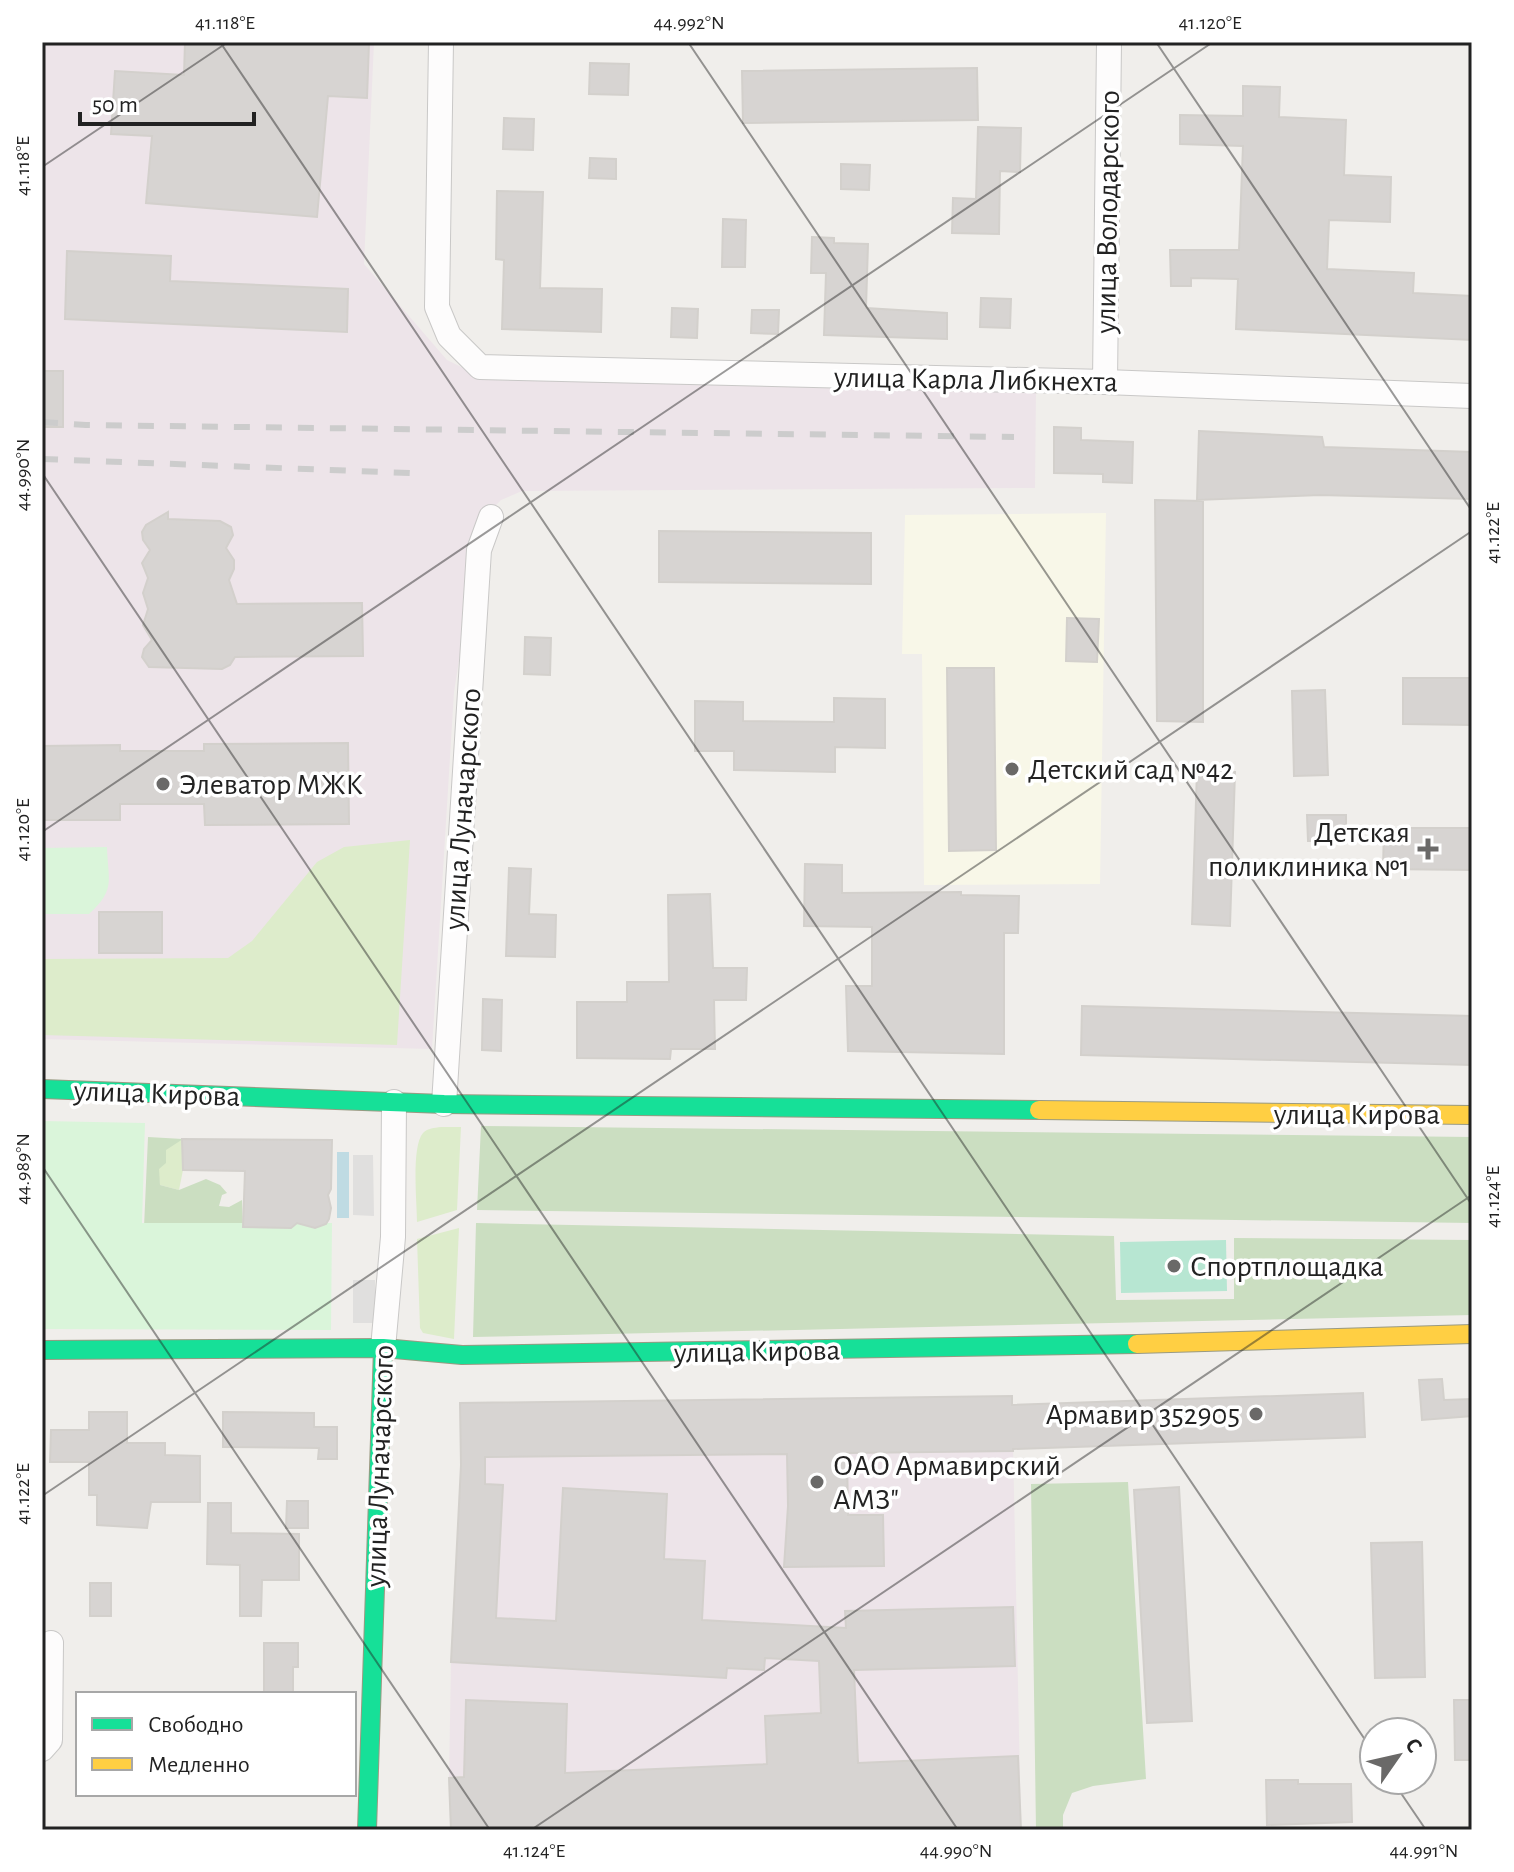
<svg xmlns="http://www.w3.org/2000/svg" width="1514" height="1872" font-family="'Alegreya Sans',sans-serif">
<rect width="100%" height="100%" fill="#f0eeeb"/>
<!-- industrial -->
<path fill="#ede4e9" d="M42 42H374L364 264 447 360 488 380 1036 390 1035 488 522 491 501 500 481 520 454 692 432 1049 42 1039Z
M1012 1396 1021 1830H451L449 1778 451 1662 460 1483V1403Z"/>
<!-- education -->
<path fill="#f8f7e8" d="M1106 513 1100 884 924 885 922 654H902L905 515Z"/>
<!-- grass -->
<path fill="#ddeccb" d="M410 840 397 1045 42 1035V959L228 958 252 941 317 862 344 847Z
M441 1127H461L457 1210 417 1222C417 1203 411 1147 423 1133 428 1128 434 1128 441 1127Z
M182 1139 183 1170 179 1190 160 1185 157 1166 162 1151Z
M459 1228 454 1339 423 1333 420 1328 417 1239Z"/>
<!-- forest -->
<path fill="#cbdec1" d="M481 1126 1472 1137V1223L477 1210Z
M148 1137 183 1139 166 1150V1163L159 1169 160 1185 179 1190 206 1179 220 1185 227 1193 222 1195 219 1206 229 1207 242 1200 243 1227H144Z
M476 1223 1114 1236 1116 1300 1234 1299V1238L1472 1240V1315L473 1337Z
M1128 1482 1146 1779 1093 1786 1072 1793 1063 1815V1830H1036L1031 1484Z"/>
<!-- park -->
<path fill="#daf5da" d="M107 847C108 881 116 889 89 914H42V848Z
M42 1121 145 1123 142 1223H332L331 1330 42 1329Z"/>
<!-- pitch -->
<path fill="#b7e6d2" d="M1226 1240 1227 1291 1121 1293 1120 1242Z"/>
<!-- parking -->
<path fill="#e0dfde" d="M353 1155H373L374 1216 353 1215Z
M353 1280H375V1323H353Z"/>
<!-- water -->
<path fill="#bfdbe3" d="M337 1152H349V1218H337Z"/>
<!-- building -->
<path fill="#d7d4d2" stroke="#d3d0cc" stroke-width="2" d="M185 42 369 43 367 98 328 96 317 217 146 203 152 136 111 134 115 71 184 75Z
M590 63 629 64 628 95 589 94Z
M977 68 978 120 743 123 742 71Z
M1243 86 1280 87 1279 117 1346 120 1344 175 1391 177 1390 222 1329 220 1327 269 1414 273 1413 293 1472 296V340L1236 329 1238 279 1191 278V286H1171L1170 250H1239L1243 146 1180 144V115L1243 116Z
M504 118 534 119 533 150 503 149Z
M978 127 1021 128 1020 172 1000 171 999 234 952 233 953 198 976 199Z
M590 158 616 159V179L589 178Z
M841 164 870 165 869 190 841 189Z
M497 191 543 192 540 288 602 289 601 332 502 329 504 260 496 259Z
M723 219 746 220 745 267H722Z
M812 237 834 238V243L868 244 866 308 947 313V339L824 335 826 273H811Z
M67 251 171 256 170 281 348 289 347 332 65 319Z
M981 298 1011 299 1010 328 980 327Z
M672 308 698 309 697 338 671 337Z
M752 310H779L778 334 751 333Z
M42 371H63V427H42Z
M1054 427 1081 428V440L1133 442 1132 483 1103 482V474L1054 473Z
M1199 431 1322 437 1324 447 1472 452V499L1320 495 1197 500Z
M1155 500 1203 501V722L1157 721Z
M168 512V519L220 521 231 527 233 535 226 548 234 560V569L229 580 237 604 362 603 363 656 235 657 230 665 222 669 149 667 142 657 144 649 152 640 143 625 148 609 143 593 148 578 142 563 150 550 143 540 142 532 146 525Z
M659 531 871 533V584L659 582Z
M1067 618 1099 619 1097 662 1066 661Z
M525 637 551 638 550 675 524 674Z
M947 668H994L996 850 949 851Z
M1403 678H1472V725L1403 724Z
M1325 690 1328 775 1294 776 1292 691Z
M834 698 885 699V748L835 747V772L734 770V751H695V701L743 702V721L834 722Z
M348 743 349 824 205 825 204 804H120V820H42V746L120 745V751H204V744Z
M1197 770 1235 772 1230 926 1192 924Z
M1307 815H1346V841H1308Z
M1384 828H1472V870L1383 869Z
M805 864 842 865V893L961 892V895L1019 896 1018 933H1004V1054L848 1051 846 986H872V927L804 926Z
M509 868 531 869 529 914 556 915 555 957 506 956Z
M710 894 713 968H747L746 1000H714L715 1049H671L670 1059 577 1058V1002H627V982H669L668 895Z
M99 912H162V953H99Z
M483 999 502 1000 501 1051 482 1050Z
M1082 1006 1472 1016V1065L1081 1055Z
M182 1139 332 1140 331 1189 328 1195 331 1208 329 1219 326 1224 315 1228 297 1223 291 1228 243 1227 245 1171 183 1170Z
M1442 1379 1444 1400 1472 1399V1416L1422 1420 1419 1380Z
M1363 1393 1365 1437 1013 1449V1451L847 1453 848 1515H883L884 1566 784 1567 788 1506 787 1454 485 1457V1484L503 1485 496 1618 556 1621 563 1488 667 1494 664 1559 705 1561 702 1620 846 1628 845 1611 1013 1607 1015 1666 854 1670 858 1763 1018 1756 1021 1830H451L449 1778 464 1777 466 1700 567 1704 565 1773 767 1764 765 1716 821 1713 819 1661 765 1658 764 1670 727 1668 726 1678 451 1662 461 1465 460 1403 1012 1396V1405Z
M89 1412H127V1443H165V1455L200 1456V1502H151L147 1528 97 1525V1495H89V1462H50L51 1430H89Z
M223 1412 314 1413V1427H337V1459H318L319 1448 223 1447Z
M1179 1487 1192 1721 1147 1723 1134 1490Z
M287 1501H308V1528H286Z
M208 1503H231V1533L299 1534V1580H262L261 1616H240V1565L207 1564Z
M1422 1542 1425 1677 1375 1678 1371 1543Z
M90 1583H111V1616H90Z
M264 1643H298V1667H293V1694H264Z
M1454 1700H1472V1760H1455Z
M1266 1780H1298V1784H1351L1352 1822 1267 1825Z"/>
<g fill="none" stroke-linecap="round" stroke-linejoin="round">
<!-- street casing -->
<g stroke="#c9c8c7" stroke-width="26">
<path id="street" d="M441 42 437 307 449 336 480 367 1105 382 1472 396
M1105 382 1109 42
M444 1104 479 550 491 517
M383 1348 393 1237 394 1102
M42 1749 50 1740 51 1643"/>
</g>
<!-- fast casing -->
<g stroke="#999a82" stroke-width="20">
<path id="fast" d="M42 1089 444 1104 1039 1110
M42 1350 383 1348 462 1355 1137 1344
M367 1830 383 1348"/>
</g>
<!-- slow casing -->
<g stroke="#999a82" stroke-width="20">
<path id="slow" d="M1039 1110 1472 1115
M1137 1344 1472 1334"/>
</g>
<!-- street -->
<use href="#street" stroke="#fdfcfc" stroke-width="24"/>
<!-- fast -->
<use href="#fast" stroke="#16e098" stroke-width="18"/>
<!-- slow -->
<use href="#slow" stroke="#ffcf43" stroke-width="18"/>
<!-- rail -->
<path stroke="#ccc" stroke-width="6" stroke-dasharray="16 16" stroke-linecap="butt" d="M42 422 86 425 1014 437
M42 459 410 473"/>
</g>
<!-- ticks -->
<path fill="none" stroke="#222" stroke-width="2" stroke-opacity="0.45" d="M220 42 1374 1753M688 42 1472 1205M1156 42 1472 511M42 167 228 42M42 473 958 1830M42 832 1213 42M42 1166 490 1830M42 1496 1472 531M1392 1780 1426 1830M531 1830 1472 1195"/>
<!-- markers -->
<g fill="#6a6968" stroke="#fff" stroke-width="3">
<circle cx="1012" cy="769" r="8"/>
<circle cx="163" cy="784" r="8"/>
<path d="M1424 837h8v8h8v8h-8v8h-8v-8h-8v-8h8z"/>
<circle cx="1174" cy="1266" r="8"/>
<circle cx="1256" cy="1414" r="8"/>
<circle cx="817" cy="1482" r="8"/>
</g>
<g text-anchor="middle" stroke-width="7" stroke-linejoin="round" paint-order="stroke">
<!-- street labels -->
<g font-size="30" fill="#222" stroke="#fff">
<text transform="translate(1107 212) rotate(-89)" y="10">улица Володарского</text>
<text transform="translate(976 379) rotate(1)" y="10">улица Карла Либкнехта</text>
<text transform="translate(462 809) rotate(-86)" y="10">улица Луначарского</text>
<text transform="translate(157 1093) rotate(2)" y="10">улица Кирова</text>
<text x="1357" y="1124">улица Кирова</text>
<text transform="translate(757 1351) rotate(-1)" y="10">улица Кирова</text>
<text transform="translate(379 1466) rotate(-88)" y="10">улица Луначарского</text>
</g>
<!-- poi labels -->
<g font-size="30" fill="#222" stroke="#fff" text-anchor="start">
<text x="1028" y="779">Детский сад №42</text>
<text x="179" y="794">Элеватор МЖК</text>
<text x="1410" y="842" text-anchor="end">Детская<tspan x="1410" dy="34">поликлиника №1</tspan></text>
<text x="1190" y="1276">Спортплощадка</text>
<text x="1240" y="1424" text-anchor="end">Армавир 352905</text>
<text x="833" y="1475">ОАО Армавирский<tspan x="833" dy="34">АМЗ"</tspan></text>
</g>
</g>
<!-- border -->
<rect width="1514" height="1872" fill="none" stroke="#ffffff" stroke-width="88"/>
<!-- legend -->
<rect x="76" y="1692" width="280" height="104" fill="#ffffff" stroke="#a7a7a7" stroke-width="2"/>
<rect x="92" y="1718" width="40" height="12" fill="#16e098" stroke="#a7a7a7" stroke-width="2"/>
<text x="148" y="1732" font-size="24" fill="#222222">Свободно</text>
<rect x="92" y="1758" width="40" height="12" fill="#ffcf43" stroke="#a7a7a7" stroke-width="2"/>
<text x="148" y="1772" font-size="24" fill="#222222">Медленно</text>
<!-- north arrow -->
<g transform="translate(1398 1756) rotate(56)"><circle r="38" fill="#ffffff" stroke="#a7a7a7" stroke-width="2"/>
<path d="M0-6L14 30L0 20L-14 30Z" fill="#6a6968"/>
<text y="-12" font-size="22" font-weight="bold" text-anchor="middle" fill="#222222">С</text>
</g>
<!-- scale -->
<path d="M80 112v12h174v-12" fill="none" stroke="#222222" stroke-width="4"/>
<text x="92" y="112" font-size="24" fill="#222222" stroke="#ffffff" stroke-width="6" paint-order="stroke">50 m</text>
<rect x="44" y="44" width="1426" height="1784" fill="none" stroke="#222" stroke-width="3"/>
<g font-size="20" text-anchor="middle" fill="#222">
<text x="225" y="29">41.118°E</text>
<text x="689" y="29">44.992°N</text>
<text x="1210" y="29">41.120°E</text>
<text transform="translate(22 166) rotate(-90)" y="7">41.118°E</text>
<text transform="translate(22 475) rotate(-90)" y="7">44.990°N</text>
<text transform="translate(1492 533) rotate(-90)" y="7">41.122°E</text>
<text transform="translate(22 830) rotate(-90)" y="7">41.120°E</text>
<text transform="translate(22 1169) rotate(-90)" y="7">44.989°N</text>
<text transform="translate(1492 1197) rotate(-90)" y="7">41.124°E</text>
<text transform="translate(22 1494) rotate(-90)" y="7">41.122°E</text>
<text x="534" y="1857">41.124°E</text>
<text x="956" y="1857">44.990°N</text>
<text x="1424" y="1857">44.991°N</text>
</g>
</svg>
